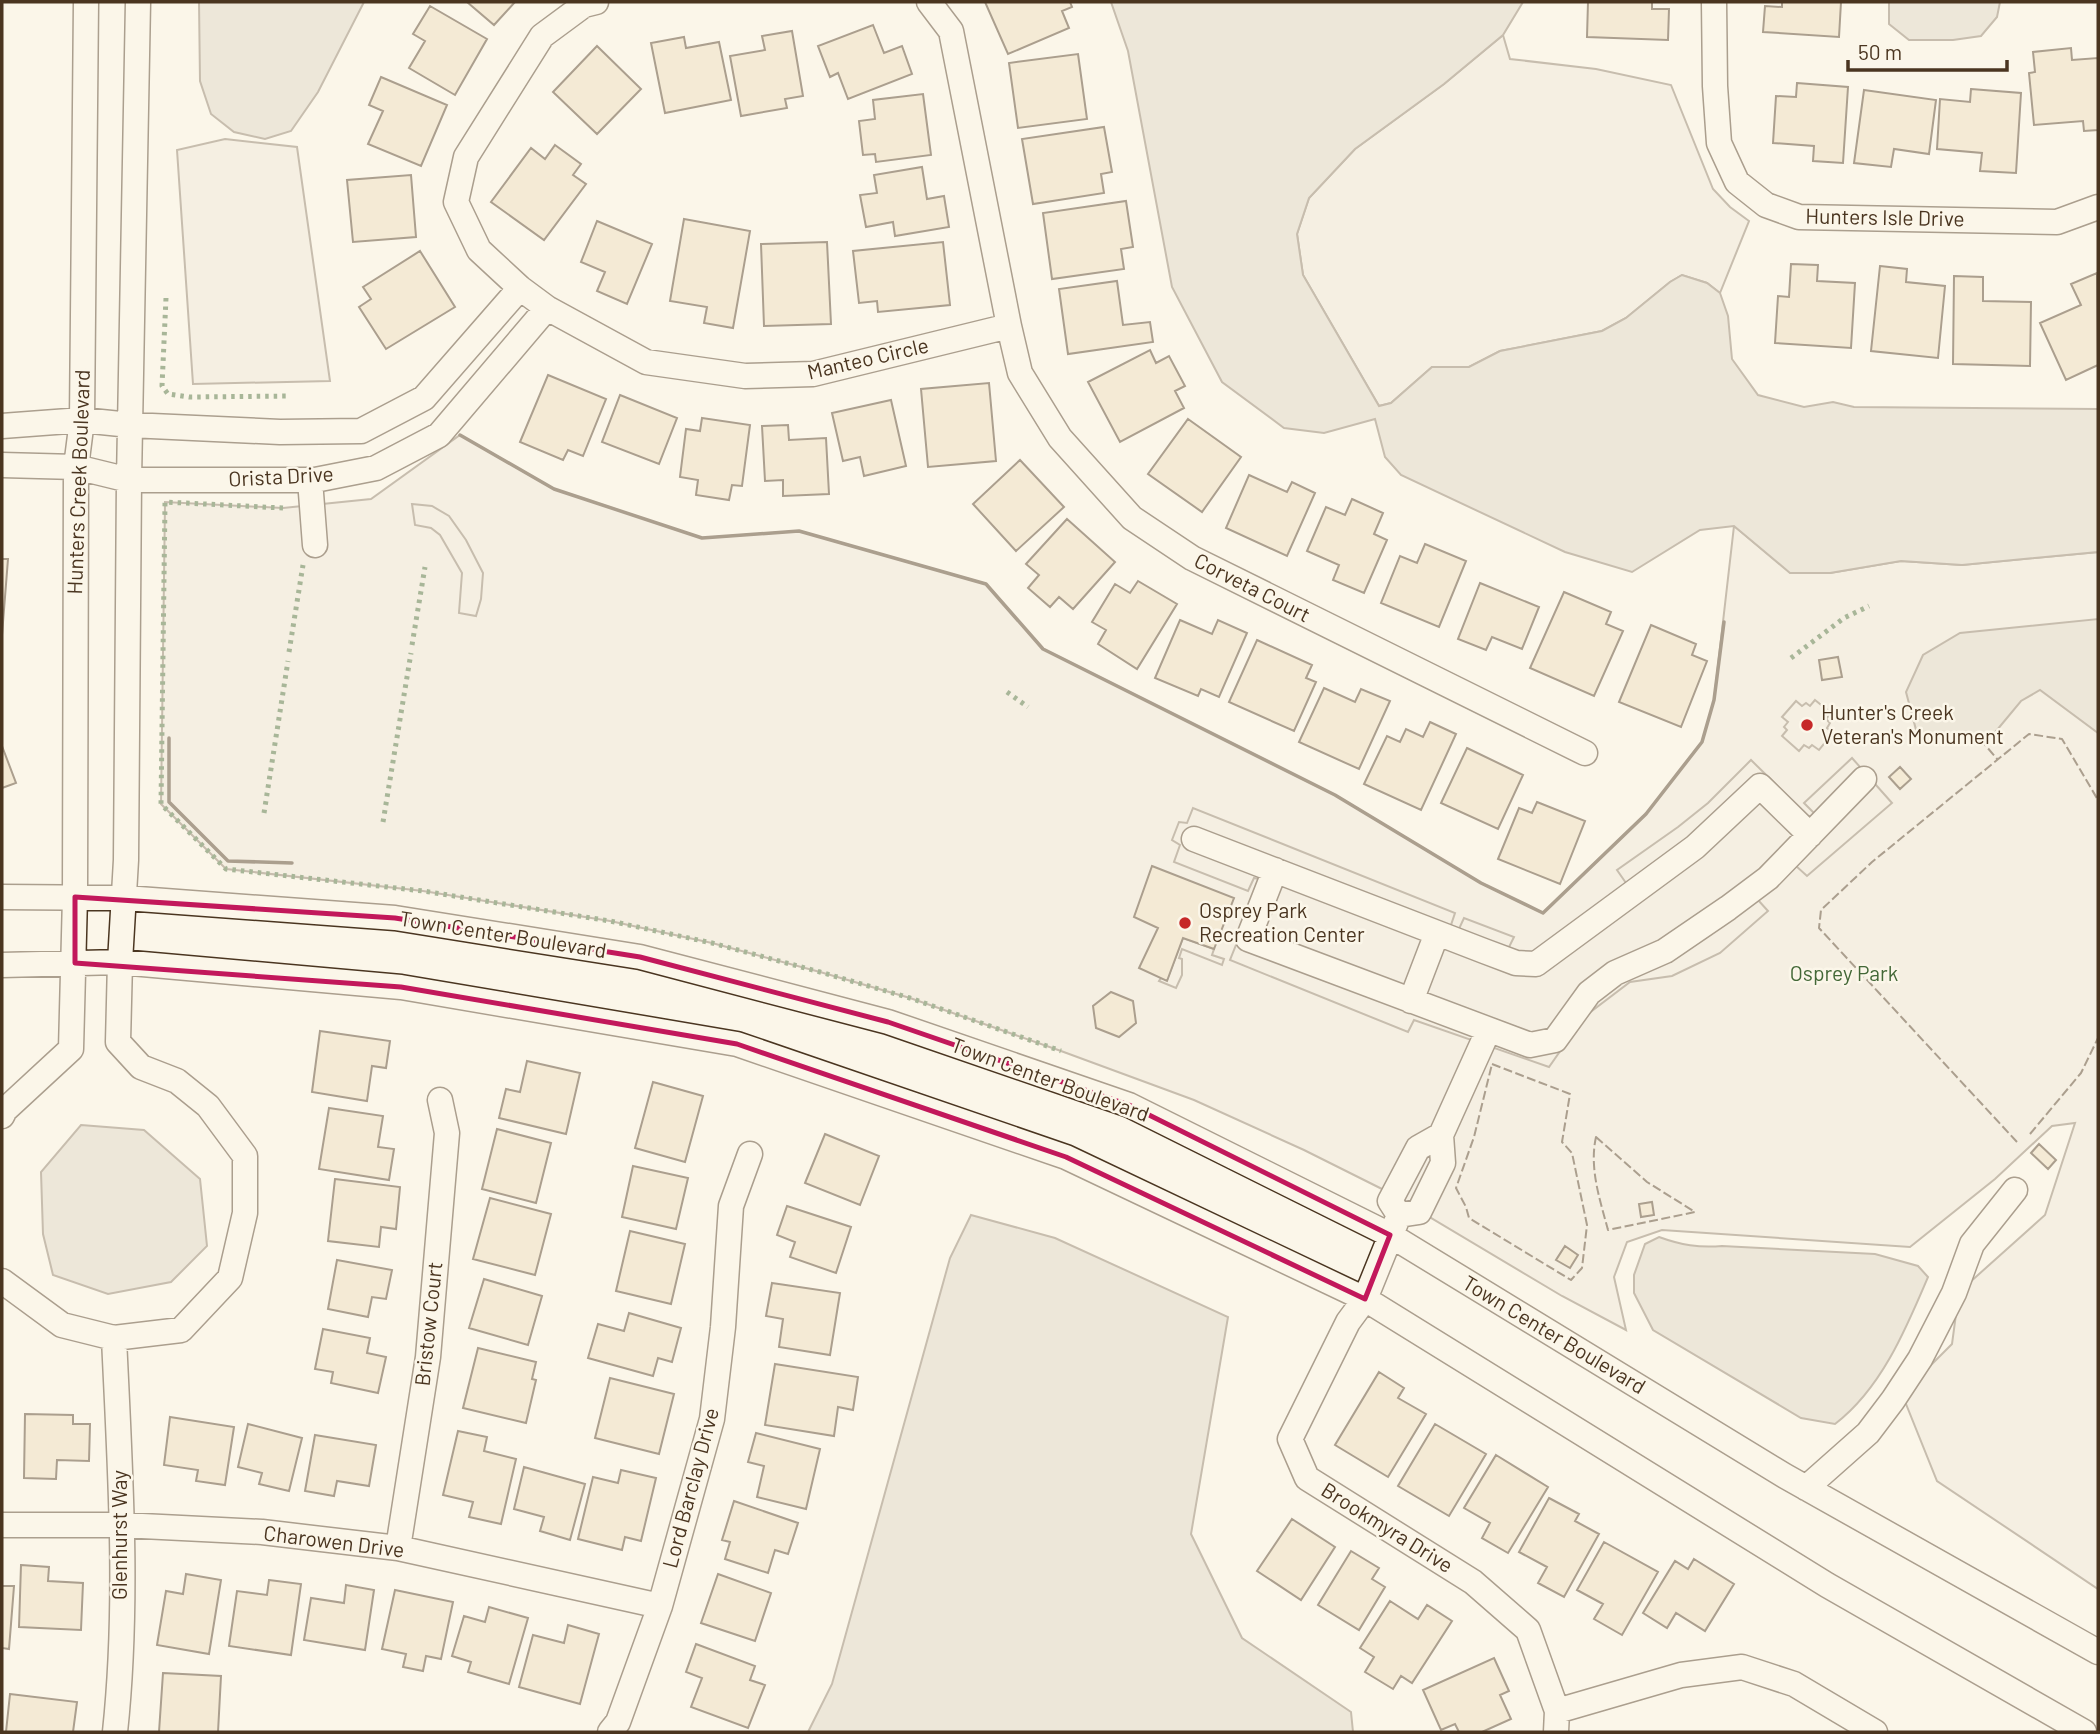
<svg xmlns="http://www.w3.org/2000/svg" width="2100" height="1734" font-family="Barlow,sans-serif">
<rect width="100%" height="100%" fill="#fbf6e9"/>
<!-- green -->
<path fill="#ede6d9" stroke="#887966" stroke-width="2" d="M1503 35 1510 59 1596 69 1671 85 1713 189 1730 207 1749 221 1720 293 1707 283 1682 275 1670 282 1626 318 1602 331 1500 351 1469 367H1432L1391 403 1379 406 1303 275 1297 234 1309 198 1355 149 1444 84Z
M225 139 297 147 330 381 193 384 177 150Z
M460 435 554 489 702 538 799 531 986 584 1043 649 1335 795 1481 883 1543 913 1646 814 1702 742 1714 700 1734 526 1791 573H1830L1901 561 1962 565 2098 552V1589L1937 1481 1902 1394 1952 1344 1959 1292 2045 1215 2075 1123 2052 1126 1995 1179 1910 1247 1662 1230 1627 1242 1614 1277 1626 1330 1562 1296 1384 1190 1304 1150 1194 1100 1061 1051 910 998 820 972 712 943 610 921 423 891 226 869 161 804 165 502 283 508 371 499Z"/>
<!-- parking -->
<path fill="#ede7d9" stroke="#887966" stroke-width="2" d="M412 504 432 506 449 516 466 540 483 573 481 599 476 616 459 613 462 573 440 535 431 528 415 525Z
M1815 700 1831 713 1826 719 1830 723 1827 728 1833 733 1819 750 1812 745 1809 748 1804 745 1799 751 1782 736 1787 730 1784 727 1788 722 1782 717 1796 701 1802 706 1806 703 1810 706Z
M1852 758 1892 803 1807 876 1795 865 1758 900 1768 911 1720 953 1672 976 1630 982 1584 1017 1549 1067 1414 1020 1408 1032 1230 960 1256 895 1259 879 1254 878 1248 891 1174 862 1180 845 1172 840 1179 822 1187 823 1193 808 1455 913 1450 928 1458 931 1464 918 1514 937 1508 949 1520 956 1540 951 1626 883 1617 870 1678 827 1708 803 1751 760 1809 817 1813 816 1814 813 1804 803Z
M1183 938 1214 949 1212 955 1224 959 1222 965 1182 949 1179 958 1182 959V975L1176 988 1159 981 1161 978 1167 980Z"/>
<!-- water -->
<path fill="#dcd4c6" stroke="#887966" stroke-width="2" d="M199 2H364L318 92 291 131 265 139 234 132 211 114 200 81Z
M1111 2H1523L1503 35 1444 84 1355 149 1309 198 1297 234 1303 275 1379 406 1391 403 1432 367H1469L1500 351 1602 331 1626 318 1670 282 1682 275 1707 283 1720 293 1728 316 1732 359 1758 395 1804 407 1833 402 1854 407 2098 409V552L1962 565 1901 561 1830 573H1790L1734 526 1700 530 1632 572 1565 552 1401 475 1385 457 1375 419 1324 433 1284 428 1222 382 1172 287 1128 51Z
M1889 2H2000L1997 17 1981 36 1953 40H1909L1889 24Z
M2098 619V733L2040 690 2021 701 1992 736 1957 745 1919 741 1906 692 1923 655 1960 633Z
M81 1125 144 1130 200 1179 207 1246 171 1282 108 1294 53 1275 43 1234 41 1172Z
M971 1215 1055 1238 1228 1317 1191 1534 1242 1638 1351 1712 1353 1732H808L832 1684 950 1258Z
M1659 1237C1681 1245 1699 1248 1722 1246L1875 1254 1918 1266 1928 1277C1906 1329 1881 1389 1835 1424L1801 1418 1653 1330 1634 1293V1275L1645 1244Z"/>
<!-- building -->
<path fill="#ecdcbc" stroke="#4a3520" stroke-width="2" d="M467 2H515L494 25Z
M985 2H1070L1072 7 1062 11 1069 28 1008 54Z
M1588 2H1652V9H1669L1668 40 1587 37Z
M1782 2H1841L1839 37 1763 32 1765 6 1782 7Z
M430 6 487 39 455 95 409 68 425 41 413 34Z
M873 25 884 53 902 46 912 74 848 99 838 73 830 77 818 46Z
M792 31 803 96 785 99 787 108 741 116 730 56 765 50 762 36Z
M684 37 686 48 719 42 731 100 665 113 651 43Z
M597 46 641 89 597 134 553 92Z
M2071 48 2072 60 2098 58V130L2084 131 2083 121 2034 125 2029 73 2035 72 2033 52Z
M1078 54 1087 119 1018 128 1009 63Z
M381 77 447 105 421 166 368 144 383 111 369 105Z
M1797 83 1848 87 1843 163 1813 161 1814 146 1773 143 1776 96 1796 97Z
M1971 89 2021 93 2016 173 1980 171 1982 153 1937 149 1940 99 1970 102Z
M1864 90 1936 100 1929 154 1894 149 1891 167 1854 163Z
M923 94 931 155 876 162 875 154 863 155 859 121 875 119 873 100Z
M1104 127 1112 172 1101 174 1104 193 1033 204 1022 139Z
M555 145 581 164 573 175 586 184 544 240 491 202 531 148 545 159Z
M922 167 927 199 944 196 949 227 895 236 893 222 866 227 860 195 877 193 874 175Z
M411 175 416 237 353 242 347 180Z
M1126 201 1133 247 1121 249 1124 269 1052 279 1043 213Z
M684 219 750 231 733 328 704 323 707 307 670 301Z
M597 221 652 244 627 304 597 291 605 272 581 262Z
M827 242 831 324 764 326 761 244Z
M943 242 950 305 878 312 877 301 859 303 853 251Z
M420 251 455 307 386 349 359 307 371 299 363 287Z
M1791 264 1818 265 1817 281 1855 283 1851 348 1775 343 1778 296 1789 297Z
M1880 266 1907 269 1906 282 1945 286 1938 358 1871 351Z
M2097 273 2098 365 2066 380 2040 323 2081 305 2071 284Z
M1954 276 1983 277V301L2031 302 2030 366 1953 364Z
M1117 281 1123 325 1150 322 1153 342 1068 354 1059 289Z
M1150 350 1156 363 1169 356 1185 386 1175 391 1184 408 1120 442 1088 382Z
M548 375 606 399 583 456 568 450 563 460 520 442Z
M989 383 996 461 928 467 921 389Z
M620 395 677 418 659 464 602 442Z
M891 400 906 466 864 476 860 457 843 461 832 413Z
M702 418 750 425 742 486 732 485 729 500 696 495 698 480 680 477 686 429 700 431Z
M1188 419 1241 457 1202 512 1148 474Z
M788 425 789 440 826 438 829 494 783 496V480L765 481 762 426Z
M1020 460 1064 507 1016 551 973 504Z
M1249 475 1287 492 1292 482 1315 493 1287 556 1226 528Z
M1352 499 1383 513 1374 534 1387 540 1364 593 1333 580 1339 565 1307 551 1326 507 1345 515Z
M1067 519 1115 562 1073 609 1059 597 1050 607 1028 588 1039 575 1026 564Z
M1425 544 1466 561 1439 627 1381 603 1400 556 1417 563Z
M2 559H8L2 635Z
M1138 581 1177 604 1137 669 1098 644 1106 630 1092 622 1115 584 1130 593Z
M1480 583 1539 607 1522 649 1492 637 1486 650 1458 639Z
M1564 592 1611 612 1606 624 1623 631 1594 696 1530 668Z
M1180 620 1212 634 1218 620 1247 633 1219 697 1201 689 1198 696 1155 678Z
M1651 625 1696 644 1692 655 1707 661 1681 727 1619 702Z
M1257 640 1312 665 1306 678 1316 682 1294 731 1229 702Z
M1838 657 1842 677 1822 680 1819 660Z
M1324 688 1355 702 1361 689 1390 701 1359 769 1299 742Z
M1430 722 1456 734 1421 810 1364 784 1387 736 1400 742 1406 729 1423 737Z
M2 746 16 783 2 788Z
M1467 748 1523 775 1498 829 1441 803Z
M1900 767 1911 779 1900 789 1889 777Z
M1537 802 1585 821 1560 884 1498 859 1519 808 1532 813Z
M1152 866 1234 898 1214 949 1183 938 1167 981 1139 968 1158 928 1134 917Z
M1111 992 1133 1001 1136 1023 1119 1037 1096 1028 1093 1006Z
M320 1031 390 1041 386 1068 372 1066 367 1101 312 1092Z
M527 1061 580 1073 566 1134 499 1118 506 1089 520 1092Z
M653 1082 703 1096 685 1162 635 1148Z
M329 1108 383 1116 378 1147 394 1149 389 1180 319 1169Z
M497 1129 551 1143 536 1203 482 1189Z
M825 1134 879 1156 860 1205 805 1183Z
M2039 1144 2056 1160 2048 1169 2031 1153Z
M633 1166 688 1178 676 1229 622 1217Z
M335 1179 400 1187 396 1229 381 1227 379 1247 328 1241Z
M490 1198 551 1214 535 1275 473 1259Z
M1652 1202 1654 1215 1641 1217 1639 1204Z
M787 1206 851 1227 836 1273 790 1257 795 1242 777 1235Z
M630 1231 685 1244 671 1304 616 1291Z
M1565 1246 1578 1255 1570 1268 1556 1260Z
M337 1260 392 1270 386 1299 372 1297 368 1317 328 1309Z
M484 1279 542 1296 528 1345 469 1328Z
M772 1283 840 1293 830 1355 779 1347 783 1319 766 1316Z
M629 1313 681 1328 672 1362 658 1358 653 1376 588 1358 598 1324 624 1331Z
M323 1329 370 1338 367 1353 386 1357 378 1393 331 1383 333 1372 315 1369Z
M478 1348 536 1362 532 1379 536 1380 526 1423 463 1408Z
M775 1364 858 1377 853 1410 838 1407 834 1436 765 1425Z
M1379 1372 1404 1388 1398 1398 1426 1414 1388 1477 1335 1445Z
M610 1378 674 1394 659 1454 595 1438Z
M25 1414 73 1415V1424H90L89 1461 57 1460 56 1479 24 1478Z
M170 1417 234 1427 225 1485 196 1481 198 1470 164 1465Z
M248 1424 302 1438 289 1491 259 1484 262 1473 238 1467Z
M1435 1424 1486 1454 1449 1516 1398 1486Z
M458 1431 487 1437 484 1451 516 1459 501 1524 469 1517 473 1502 443 1495Z
M756 1433 820 1449 806 1509 757 1497 764 1466 748 1462Z
M315 1435 376 1445 369 1486 337 1481 334 1496 305 1491Z
M1496 1455 1548 1487 1508 1553 1482 1538 1490 1523 1464 1508Z
M524 1467 585 1484 570 1540 540 1531 544 1517 514 1509Z
M621 1470 656 1478 641 1541 625 1537 622 1550 578 1539 593 1477 618 1483Z
M1549 1498 1579 1514 1575 1521 1599 1534 1564 1597 1538 1583 1547 1567 1519 1552Z
M734 1501 798 1523 788 1554 775 1550 768 1573 725 1559 730 1542 722 1540Z
M1292 1519 1335 1547 1301 1600 1257 1571Z
M1604 1542 1658 1572 1622 1635 1594 1619 1603 1604 1577 1590Z
M1351 1551 1379 1568 1372 1579 1385 1587 1359 1630 1318 1605Z
M1694 1559 1734 1584 1705 1631 1676 1613 1667 1628 1643 1613 1675 1561 1688 1569Z
M21 1565 49 1567 48 1581 83 1583 81 1630 19 1627Z
M186 1574 221 1580 209 1654 157 1645 166 1591 183 1594Z
M718 1574 771 1593 755 1641 701 1623Z
M269 1580 301 1584 291 1655 229 1646 237 1591 267 1595Z
M346 1585 374 1590 365 1650 304 1640 311 1598 344 1603Z
M2 1586H14L9 1649 2 1648Z
M395 1590 453 1602 441 1659 426 1656 423 1671 403 1667 406 1654 382 1649Z
M1390 1601 1418 1619 1427 1605 1452 1621 1412 1683 1401 1676 1393 1689 1365 1672 1374 1657 1360 1648Z
M489 1607 528 1618 509 1684 468 1672 471 1662 452 1656 464 1616 485 1622Z
M568 1625 599 1634 580 1704 519 1687 533 1635 564 1643Z
M696 1644 755 1666 750 1680 765 1685 748 1728 691 1707 702 1678 686 1672Z
M1494 1658 1509 1691 1500 1695 1511 1719 1482 1732H1459L1455 1724 1441 1730 1423 1690Z
M163 1673 221 1676 218 1732H159Z
M10 1694 77 1702 73 1732H6Z"/>
<g fill="none" stroke-linecap="round" stroke-linejoin="round">
<!-- minor casing -->
<g stroke="#4a3520" stroke-width="27">
<path id="minor" d="M596 2 584 5 542 36 466 157 456 202 479 250 520 288 547 308 646 362 745 376 813 374 1009 326 951 31 929 2
M1714 2 1715 86 1719 143 1737 182 1766 205 1799 217 2057 222 2098 207
M1009 326 1020 373 1060 438 1132 518 1192 558 1585 753
M2 426 82 420 130 425 280 432 361 431 424 398 520 288
M2 465 76 467 129 480H315L376 468 439 435 547 308
M310 480 315 545
M1194 839 1484 951 1516 963 1536 964 1695 847 1760 786 1810 835
M1275 870 1248 939 1530 1045 1555 1040 1589 993 1615 973 1665 951 1728 908 1768 878 1864 779
M2 897 125 898 395 918 640 957 888 1022 1129 1105 1390 1235 1785 1476 2098 1652
M2 965 120 962 401 987 737 1044 1066 1157 1365 1299 1827 1585 2084 1732
M1411 1001 1437 933
M2 1116 5 1110 71 1049 75 897 76 467 82 420 86 2
M1399 1215 1365 1299 1348 1322 1290 1439 1307 1478 1473 1582 1528 1630 1557 1711 1556 1732
M1399 1215 1419 1212 1443 1163 1441 1135 1488 1031
M1399 1215 1390 1201 1418 1148 1441 1135
M2 1281 62 1325 114 1338 181 1330 230 1278 245 1213V1156L208 1106 177 1081 141 1067 118 1042 120 962 126 860 129 480 138 2
M114 1338C120 1469 129 1601 115 1732
M1806 1488 1868 1433 1893 1400 1920 1359 1954 1293 1972 1244 2015 1190
M2 1525H122L262 1532 398 1548 660 1606
M398 1548 428 1357 447 1133 440 1100
M1557 1711 1681 1675 1742 1667 1794 1684 1875 1732
M610 1732 618 1722 660 1606 712 1419 723 1327 731 1206 750 1154"/>
</g>
<!-- minor -->
<use href="#minor" stroke="#fbf6e9" stroke-width="24"/>
<!-- hedge -->
<path stroke="#436837" stroke-width="5" stroke-dasharray="3.5 5" stroke-linecap="butt" d="M166 298 162 386 168 394 189 397 290 396
M283 508 165 502 161 804 226 869 423 891 610 921 712 943 820 972 910 998 1061 1051
M412 645 425 567
M289 652 303 565
M1791 658 1844 618 1869 606
M1007 692 1028 707
M264 813 288 661
M383 822 411 653"/>
<!-- fence -->
<path stroke="#4a3520" stroke-width="2" stroke-dasharray="9 3.5" stroke-linecap="butt" d="M1980 739 1998 760
M1492 1064 1570 1094 1562 1142 1572 1153 1587 1225 1582 1268 1571 1280 1469 1218 1466 1207 1456 1188 1474 1137Z
M2030 1134 2081 1073 2098 1038
M1596 1137 1647 1182 1695 1212 1608 1230C1600 1200 1589 1168 1596 1137Z
M2017 1142 1819 928 1821 910 1872 862 2029 734 2062 739 2098 800"/>
<!-- wall -->
<path stroke="#4a3520" stroke-width="3.5" d="M460 435 554 489 702 538 799 531 986 584 1043 649 1335 795 1481 883 1543 913 1646 814 1702 742 1714 700 1724 622
M169 738V802L228 861 292 863"/>
</g>
<!-- marked area -->
<path d="M0 0H2100V1734H0ZM75 897 395 918 640 957 888 1022 1129 1105 1390 1235 1365 1299 1066 1157 737 1044 401 987 75 963Z" fill="#fbf6e9" fill-opacity=".55" fill-rule="evenodd"/>
<path fill="none" stroke="#c2185b" stroke-width="5" stroke-linejoin="round" d="M75 897 395 918 640 957 888 1022 1129 1105 1390 1235 1365 1299 1066 1157 737 1044 401 987 75 963Z"/>
<!-- markers -->
<g fill="#c62828" stroke="#fbf6e9" stroke-width="2.5">
<circle cx="1807" cy="725" r="7"/>
<circle cx="1185" cy="923" r="7"/>
</g>
<g text-anchor="middle" stroke-width="5" stroke-linejoin="round" paint-order="stroke">
<!-- street labels -->
<g font-size="21" fill="#4a3520" stroke="#fbf6e9">
<text transform="translate(1885 218) rotate(1)" y="7">Hunters Isle Drive</text>
<text transform="translate(868 359) rotate(-13)" y="7">Manteo Circle</text>
<text transform="translate(281 477) rotate(-3)" y="7">Orista Drive</text>
<text transform="translate(79 482) rotate(-88)" y="7">Hunters Creek Boulevard</text>
<text transform="translate(1252 588) rotate(27)" y="7">Corveta Court</text>
<text transform="translate(503 935) rotate(9)" y="7">Town Center Boulevard</text>
<text transform="translate(1050 1080) rotate(20)" y="7">Town Center Boulevard</text>
<text transform="translate(429 1324) rotate(-84)" y="7">Bristow Court</text>
<text transform="translate(1554 1335) rotate(31)" y="7">Town Center Boulevard</text>
<text transform="translate(691 1488) rotate(-75)" y="7">Lord Barclay Drive</text>
<text transform="translate(1387 1528) rotate(32)" y="7">Brookmyra Drive</text>
<text transform="translate(120 1535) rotate(-90)" y="7">Glenhurst Way</text>
<text transform="translate(334 1542) rotate(7)" y="7">Charowen Drive</text>
</g>
<!-- poi labels -->
<g font-size="21" fill="#4a3520" stroke="#fbf6e9" text-anchor="start">
<text x="1821" y="720">Hunter's Creek<tspan x="1821" dy="24">Veteran's Monument</tspan></text>
<text x="1199" y="918">Osprey Park<tspan x="1199" dy="24">Recreation Center</tspan></text>
</g>
<!-- park labels -->
<g font-size="21" fill="#436837" stroke="#fbf6e9">
<text x="1844" y="981">Osprey Park</text>
</g>
</g>
<!-- border -->
<rect width="2100" height="1734" fill="none" stroke="#4a3520" stroke-width="7"/>
<!-- scale -->
<path d="M1848 60v10h159v-10" fill="none" stroke="#4a3520" stroke-width="3.5"/>
<text x="1858" y="60" font-size="21" fill="#4a3520" stroke="#fbf6e9" stroke-width="5" paint-order="stroke">50 m</text>
</svg>
